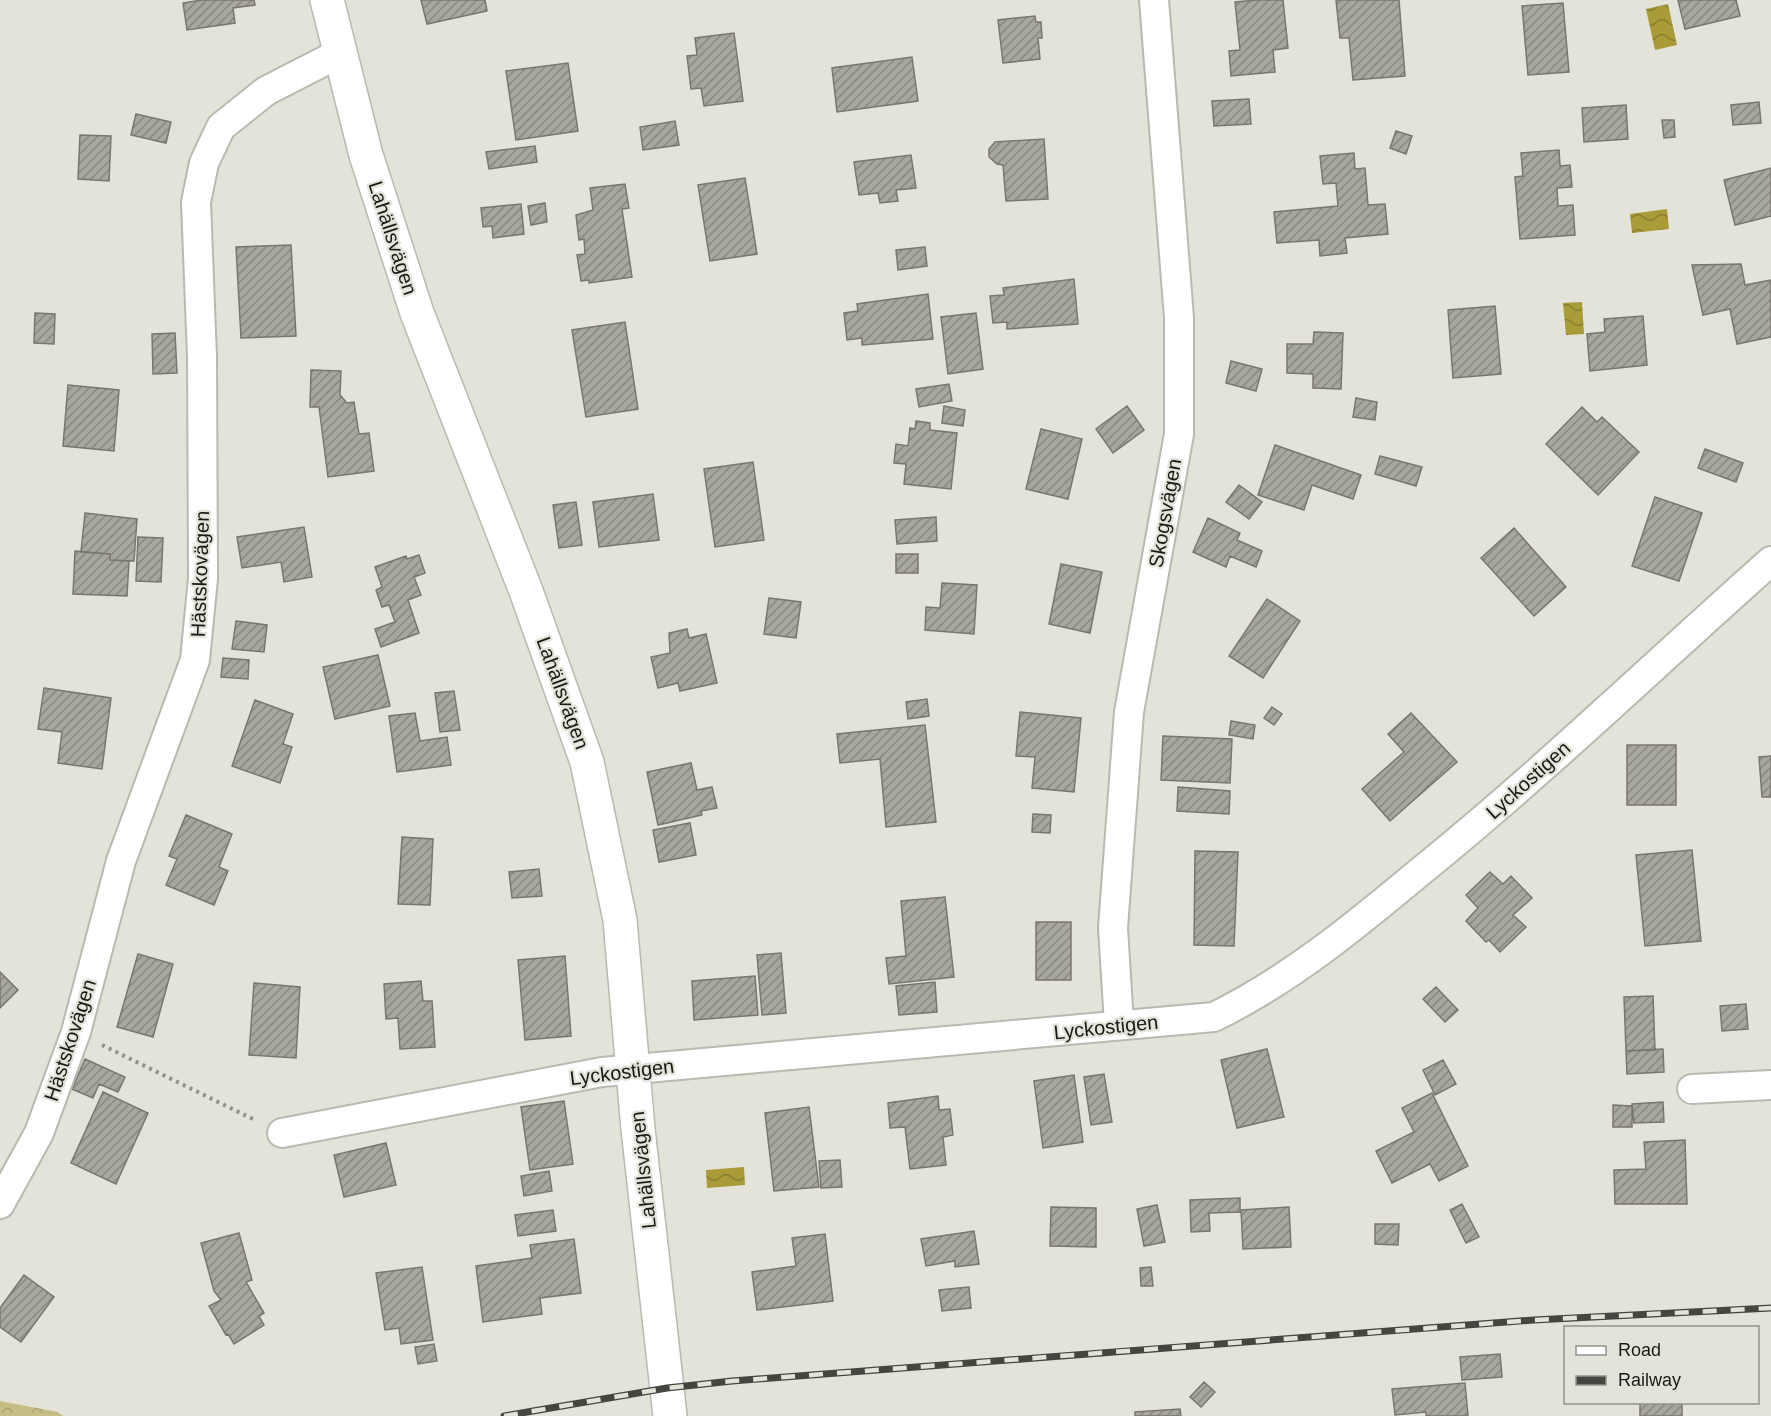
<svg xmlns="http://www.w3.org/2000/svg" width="1771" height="1416" font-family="Arial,sans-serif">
<defs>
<pattern id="forest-crowns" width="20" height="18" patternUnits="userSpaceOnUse" patternTransform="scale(1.5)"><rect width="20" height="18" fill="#c5bd84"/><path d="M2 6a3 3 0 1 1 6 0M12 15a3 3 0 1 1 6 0" fill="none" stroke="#a9a271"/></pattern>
<pattern id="water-waves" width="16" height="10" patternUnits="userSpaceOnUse" patternTransform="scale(1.5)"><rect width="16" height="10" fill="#a99b37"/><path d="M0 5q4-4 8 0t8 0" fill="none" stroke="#897e2d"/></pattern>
<pattern id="building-hatch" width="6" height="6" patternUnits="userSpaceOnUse" patternTransform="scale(1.5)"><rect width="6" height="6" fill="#a8a79e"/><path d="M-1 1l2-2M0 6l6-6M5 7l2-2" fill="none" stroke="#888780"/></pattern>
</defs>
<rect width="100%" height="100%" fill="#e4e3da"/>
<!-- forest -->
<path fill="url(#forest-crowns)" d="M0 1401 58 1412 63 1416H0Z"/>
<!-- water -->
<path fill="url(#water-waves)" d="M1668 4 1677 45 1655 50 1646 9Z
M1667 209 1669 229 1632 233 1630 214Z
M1582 302 1584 334 1566 335 1563 303Z
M744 1167 745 1185 707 1188 706 1170Z"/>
<!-- building -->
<path fill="url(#building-hatch)" stroke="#78776f" stroke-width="1.5" d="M202 0H254L255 5 233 8 235 23 187 30 183 3Z
M421 0H485L487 11 427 24Z
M1257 0H1283L1288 48 1273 50 1275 72 1231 76 1229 51 1240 50 1235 2Z
M1336 0H1399L1405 76 1353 80 1349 38H1340Z
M1678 0H1736L1740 16 1685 29Z
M1563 3 1569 72 1528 75 1522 6Z
M1035 16 1036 22H1041L1042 38H1038L1040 59 1003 63 998 20Z
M734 33 743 101 704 106 701 88 691 89 687 56 697 55 695 38Z
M912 57 918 101 837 112 832 68Z
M568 63 578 131 516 140 506 71Z
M1249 99 1251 124 1214 126 1212 101Z
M1759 102 1761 123 1733 125 1731 105Z
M1626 105 1628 139 1584 142 1582 108Z
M136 114 171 122 166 143 131 135Z
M1662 120H1674L1675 137 1664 138Z
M675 121 679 145 643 150 640 127Z
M1396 131 1412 136 1406 154 1390 148Z
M80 135 111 136 109 181 78 179Z
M1044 139 1048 199 1006 201 1003 165 997 164 989 157V149L995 142Z
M535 146 537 162 489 169 486 152Z
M1559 150 1560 166 1570 165 1572 187 1557 188 1558 206 1573 205 1575 235 1520 239 1515 177 1523 176 1521 153Z
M1354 153 1355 169 1365 168 1368 205 1385 204 1388 234 1345 238 1347 253 1320 256 1319 240 1277 243 1274 212 1338 206 1336 183 1323 184 1320 156Z
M911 155 916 188 896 190 898 201 880 203 878 193 859 195 854 162Z
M1771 168V216L1735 225 1724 180Z
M745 178 757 254 710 261 698 185Z
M625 184 629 208 622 209 632 277 589 283V280L581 281 577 255 585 254 584 239 579 240 576 215 593 210 590 188Z
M545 203 547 222 531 225 528 206Z
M521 204 524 234 493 238 492 226 483 227 481 208Z
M291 245 296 336 241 338 236 247Z
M925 247 927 266 898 270 896 250Z
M1741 264 1745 285 1771 280V337L1737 344 1730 309 1703 315 1692 265Z
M1074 279 1078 324 1007 329V322L993 323 990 296 1004 295 1003 288Z
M928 294 933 339 862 345V338L847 340 844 313 858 311 857 304Z
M1495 306 1501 374 1453 378 1448 310Z
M35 313 55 314 54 344 34 343Z
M976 313 983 369 948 374 941 317Z
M1643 316 1647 365 1590 371 1587 334 1605 332 1604 319Z
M625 322 638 409 586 417 572 330Z
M1314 332 1343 333 1341 389 1313 388V374L1287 373V344H1313Z
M175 333 177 373 153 374 152 334Z
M1231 361 1262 369 1256 391 1226 383Z
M311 370 341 371 340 395 347 403 354 402 359 434 369 433 374 471 328 477 319 407H310Z
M949 384 952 401 919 407 916 389Z
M68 385 119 390 114 451 63 446Z
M1356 398 1377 402 1375 420 1353 417Z
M944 406 965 410 963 426 942 423Z
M1127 406 1144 430 1113 453 1096 429Z
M1582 407 1597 422 1602 417 1639 452 1598 495 1546 444Z
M916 421 930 423V430L957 433 951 489 904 484 906 464 894 463 896 444 908 446 910 428 915 429Z
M1041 429 1082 439 1068 499 1026 489Z
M1275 445 1361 475 1353 499 1312 485 1304 510 1258 495Z
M1705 449 1743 463 1736 482 1698 468Z
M1380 456 1422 467 1416 486 1375 474Z
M753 462 764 540 715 547 704 469Z
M1239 485 1262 502 1249 519 1226 502Z
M653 494 659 540 599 547 593 502Z
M1655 497 1702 513 1679 581 1632 566Z
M576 502 582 545 559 548 553 505Z
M85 513 137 519 134 561 110 560V554L81 552Z
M936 517 937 541 897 544 895 520Z
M1208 518 1240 533 1237 540 1262 551 1256 567 1230 556 1226 567 1193 552Z
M304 527 312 577 284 582 281 562 242 568 237 537Z
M1514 528 1566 587 1534 616 1481 558Z
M138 537 163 538 161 582 136 581Z
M75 551 110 554V560L129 561 127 596 73 594Z
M896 554H918V573H896Z
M419 555 425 573 414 577 421 595 408 600 419 633 381 647 375 629 395 622 389 605 382 607 376 590 382 587 375 567 406 556 407 559Z
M1061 564 1102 572 1090 633 1049 624Z
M942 583 977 585 974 634 925 630 926 607 940 608Z
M769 598 801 602 796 638 764 634Z
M1267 599 1300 621 1263 678 1229 656Z
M236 621 267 625 264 652 232 649Z
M687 629 689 638 706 634 717 683 680 691 678 683 658 688 651 657 670 653 669 633Z
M378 655 390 706 335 719 323 667Z
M223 658 249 660 248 679 221 677Z
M44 688 111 698 102 769 58 763 62 732 38 729Z
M454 691 460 730 440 732 435 693Z
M927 699 929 716 908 719 906 702Z
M255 700 293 714 283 744 292 747 280 783 232 766Z
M1272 707 1282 714 1274 725 1264 718Z
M1020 712 1081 718 1074 792 1032 788 1035 757 1016 756Z
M415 713 420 741 447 737 451 765 397 772 389 716Z
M1411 713 1457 762 1390 821 1362 789 1404 752 1388 734Z
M1231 721 1255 725 1253 739 1229 735Z
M925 725 936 822 886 827 880 759 840 763 837 734Z
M1163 736 1232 739 1230 783 1161 780Z
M1627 745H1676V805H1627Z
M1771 756V797H1762L1759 757Z
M691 763 697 790 712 787 717 808 701 811 702 815 658 825 647 772Z
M1178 787 1230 791 1229 814 1177 811Z
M1033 814 1051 815 1050 833 1032 832Z
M186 815 232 834 219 867 228 871 214 905 166 885 177 859 169 856Z
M690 823 696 855 659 862 653 830Z
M402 837 433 839 430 905 398 904Z
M1692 850 1701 941 1645 946 1636 855Z
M1195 851 1238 852 1234 946 1194 945Z
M539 869 542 896 512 898 509 872Z
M1490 872 1503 884 1511 876 1532 898 1513 915 1526 927 1500 952 1489 940 1486 942 1466 921 1478 908 1466 895Z
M945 897 954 977 889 984 886 958 906 956 901 901Z
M1036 922H1071V980H1036Z
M781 953 786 1013 762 1015 757 955Z
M138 954 173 964 153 1037 117 1027Z
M565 956 571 1036 525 1040 518 960Z
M0 972 18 990 0 1008Z
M755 976 758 1015 694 1020 692 981Z
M421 981 423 1001H432L435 1047 400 1049 398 1018 386 1019 384 984Z
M935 982 937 1012 899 1015 896 986Z
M254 983 300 987 296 1058 249 1055Z
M1436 987 1458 1010 1445 1022 1423 999Z
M1653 996 1655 1050 1626 1051 1624 997Z
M1746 1004 1748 1029 1722 1031 1720 1006Z
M1267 1049 1284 1117 1237 1128 1221 1060Z
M1663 1049 1664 1072 1627 1074 1626 1051Z
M85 1059 125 1077 118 1092 99 1084 93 1098 72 1089Z
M1443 1060 1456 1084 1435 1095 1423 1070Z
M1104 1074 1112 1122 1091 1125 1084 1077Z
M1074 1075 1083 1142 1043 1148 1034 1081Z
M103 1092 148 1113 116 1184 71 1163Z
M1432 1093 1468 1166 1439 1181 1430 1164 1392 1183 1376 1151 1414 1132 1402 1108Z
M938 1096 939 1110 950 1109 953 1135 943 1137 946 1165 910 1169 905 1127 890 1128 888 1103Z
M564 1101 573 1164 530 1170 521 1107Z
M1663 1102 1664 1122 1634 1123 1632 1104Z
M1613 1105 1632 1106V1127H1613Z
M809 1107 819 1187 774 1191 765 1113Z
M1685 1140 1687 1204H1615L1614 1170 1646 1169 1644 1142Z
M386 1143 396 1185 344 1197 334 1155Z
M840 1160 842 1187 821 1188 819 1161Z
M549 1171 552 1191 524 1196 521 1176Z
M1240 1198V1212L1209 1213 1210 1231 1191 1232 1190 1200Z
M1462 1204 1479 1237 1466 1243 1450 1210Z
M1157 1205 1165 1242 1144 1246 1137 1209Z
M1051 1207 1096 1208V1247L1050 1246Z
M1289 1207 1291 1247 1243 1249 1241 1210Z
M553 1210 556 1231 518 1236 515 1215Z
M1375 1224H1399L1398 1245 1375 1244Z
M974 1231 979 1264 955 1267V1261L926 1266 921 1239Z
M239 1233 252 1280 246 1282 264 1313 259 1316 264 1325 234 1344 228 1334 226 1335 209 1306 221 1300 214 1291 201 1243Z
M825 1234 833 1301 757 1310 752 1272 796 1266 792 1238Z
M574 1239 581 1293 540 1298 542 1314 483 1322 476 1266 532 1258 530 1245Z
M422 1267 433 1340 401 1344 399 1328 385 1330 376 1273Z
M1151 1267 1153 1286H1141L1140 1268Z
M24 1275 54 1297 21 1342 0 1327V1308Z
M969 1287 971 1308 942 1311 939 1290Z
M434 1344 437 1361 418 1364 415 1347Z
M1500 1354 1502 1377 1462 1380 1460 1357Z
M1204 1382 1215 1392 1201 1407 1190 1397Z
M1465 1383 1468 1416H1426V1412L1395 1415 1392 1389Z
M1640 1402H1682V1416H1640Z
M1180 1409 1181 1416H1135V1412Z"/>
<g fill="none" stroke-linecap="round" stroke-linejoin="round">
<!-- street casing -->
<g stroke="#bab9b0" stroke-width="32">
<path id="street" d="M1119 1024 1113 928 1129 712 1179 434V318L1154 0
M1692 1089 1771 1085
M282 1133 602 1072 1214 1017C1291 979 1355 926 1421 871 1542 773 1655 664 1771 561
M0 1204 39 1133 76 1032 121 861 195 660 203 578 202 357 196 202 204 163 221 127 266 91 340 53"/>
</g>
<!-- secondary casing -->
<g stroke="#bab9b0" stroke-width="36">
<path id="secondary" d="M327 0 366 155 417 313 526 591 587 762 620 920 638 1129 670 1416"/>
</g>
<!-- path -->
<path stroke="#91918a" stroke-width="4" stroke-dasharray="3 4.5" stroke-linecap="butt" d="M102 1045 257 1121"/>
<!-- street -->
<use href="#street" stroke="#fff" stroke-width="28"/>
<!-- secondary -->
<use href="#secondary" stroke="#fff" stroke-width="33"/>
<!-- rail casing -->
<g stroke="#464641" stroke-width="7">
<path id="rail" d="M504 1416 667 1388 732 1381 1534 1320 1771 1308"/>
</g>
<!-- rail -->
<use href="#rail" stroke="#e4e3da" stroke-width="4.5" stroke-dasharray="14" stroke-linecap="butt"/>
</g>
<g text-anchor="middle" stroke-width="4.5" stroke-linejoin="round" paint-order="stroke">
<!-- street labels -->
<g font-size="20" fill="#191916" stroke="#e4e3da">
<text transform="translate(393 238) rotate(72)" y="7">Lahällsvägen</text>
<text transform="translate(1165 513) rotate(-80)" y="7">Skogsvägen</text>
<text transform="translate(200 574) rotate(-88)" y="7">Hästskovägen</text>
<text transform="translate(563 693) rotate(70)" y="7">Lahällsvägen</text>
<text transform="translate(1528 780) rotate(-42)" y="7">Lyckostigen</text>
<text transform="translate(1106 1027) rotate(-6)" y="7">Lyckostigen</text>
<text transform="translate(70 1040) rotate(-72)" y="7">Hästskovägen</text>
<text transform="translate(622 1072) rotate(-7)" y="7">Lyckostigen</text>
<text transform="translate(643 1170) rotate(-96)" y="7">Lahällsvägen</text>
</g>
</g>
<!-- legend -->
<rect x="1564" y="1326" width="195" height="78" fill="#e4e3da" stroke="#93928c" stroke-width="1.5"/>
<rect x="1576" y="1346" width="30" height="9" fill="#ffffff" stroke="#93928c" stroke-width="1.5"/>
<text x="1618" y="1356" font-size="18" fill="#191916">Road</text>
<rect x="1576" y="1376" width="30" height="9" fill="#464641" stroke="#93928c" stroke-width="1.5"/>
<text x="1618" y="1386" font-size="18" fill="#191916">Railway</text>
</svg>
